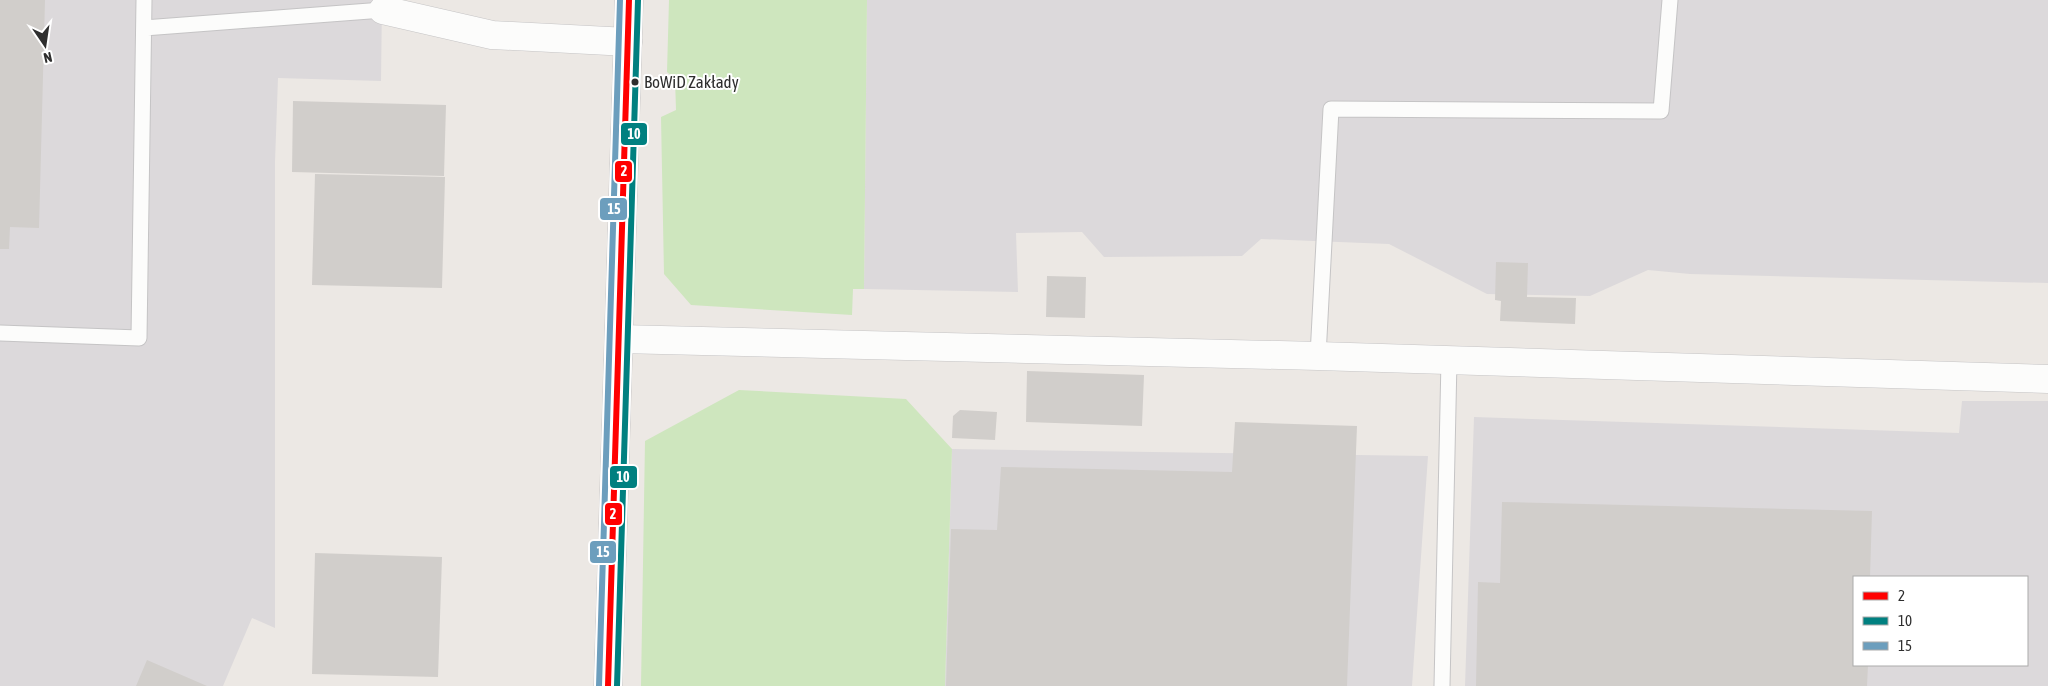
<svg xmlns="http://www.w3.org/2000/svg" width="2048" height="686" font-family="'Asap Condensed',sans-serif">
<rect width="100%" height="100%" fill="#ece8e4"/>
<!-- industrial -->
<path fill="#dcd9db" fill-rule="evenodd" d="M0 0H382L381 81 278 78 275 162V628L252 618 223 686H0Z
M867 0H2048V283L1690 274 1648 270 1590 296 1487 294 1389 244 1261 239 1242 256 1104 257 1082 232 1016 233 1018 292 864 289Z
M1962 401H2048V686H1465L1474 417 1959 433ZM1854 577H2027V665H1854Z
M952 449 1428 456 1412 686H945Z"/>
<!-- green -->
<path fill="#cee6be" d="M669 0H867L864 289H853L852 315 691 305 664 274 661 117 676 110 675 79 667 72Z
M739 390 906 399 952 449 945 686H641L645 441Z"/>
<!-- building -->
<path fill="#d1cecb" d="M0 0H45L39 228 10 227 9 249H0Z
M293 101 446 105 444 176 292 172Z
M315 174 445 177 442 288 312 285Z
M1496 262 1528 263 1527 297 1576 298 1575 324 1500 321 1501 301 1495 300Z
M1047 276 1086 277 1085 318 1046 317Z
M1027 371 1144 375 1142 426 1026 422Z
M960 410 997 412 995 440 952 438 953 416Z
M1235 422 1357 426 1347 686H946L951 529 997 530 1001 467 1232 472Z
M1502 502 1872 511 1870 577H1854V665H1868L1867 686H1476L1478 582 1500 583Z
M315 553 442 557 438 677 312 674Z
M147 660 207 686H136Z"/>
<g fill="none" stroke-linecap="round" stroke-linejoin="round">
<!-- lane casing -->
<g stroke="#c5c4c5" stroke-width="17">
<path id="lane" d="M144 28 383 10
M0 333 139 338 144 0
M1318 356 1331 109 1661 111 1670 0
M1442 686 1449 360"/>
</g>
<!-- street casing -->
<g stroke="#c5c4c5" stroke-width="29">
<path id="street" d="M383 10 492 35 628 42
M620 339 1318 356 2048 379"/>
</g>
<!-- secondary casing -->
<g stroke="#c5c4c5" stroke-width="29">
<path id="secondary" d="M608 686 629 0"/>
</g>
<!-- lane -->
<use href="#lane" stroke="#fcfcfb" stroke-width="15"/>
<!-- street -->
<use href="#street" stroke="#fcfcfb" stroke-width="28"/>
<!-- secondary -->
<use href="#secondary" stroke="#fcfcfb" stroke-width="28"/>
<!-- bus-1 casing -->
<g stroke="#fff" stroke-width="10">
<path id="bus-1" d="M608 686 629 0"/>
</g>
<!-- bus-2 casing -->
<g stroke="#fff" stroke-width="10">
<path id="bus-2" d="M617 686 638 0"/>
</g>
<!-- bus-3 casing -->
<g stroke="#fff" stroke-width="10">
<path id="bus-3" d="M599 686 620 0"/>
</g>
<!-- bus-1 -->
<use href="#bus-1" stroke="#f00" stroke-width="6"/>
<!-- bus-2 -->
<use href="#bus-2" stroke="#008080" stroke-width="6"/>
<!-- bus-3 -->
<use href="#bus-3" stroke="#6c9ebd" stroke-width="6"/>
</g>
<!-- markers -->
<circle fill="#2e2e2e" stroke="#fff" stroke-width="2" cx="635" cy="82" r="4.5"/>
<g text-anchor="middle" stroke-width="4" stroke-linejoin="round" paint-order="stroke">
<!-- bus labels -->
<g font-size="17" fill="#2e2e2e" stroke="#fff" text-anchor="start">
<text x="644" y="88">BoWiD Zakłady</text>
</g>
</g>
<g stroke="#fff" stroke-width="2">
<rect x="620" y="122" width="28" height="24" rx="5" fill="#008080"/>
<rect x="614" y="160" width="19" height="23" rx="5" fill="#f00"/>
<rect x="599" y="197" width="29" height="24" rx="5" fill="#6c9ebd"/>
<rect x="609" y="465" width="29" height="24" rx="5" fill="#008080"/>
<rect x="604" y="502" width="19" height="24" rx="5" fill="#f00"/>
<rect x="589" y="540" width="28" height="24" rx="5" fill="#6c9ebd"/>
</g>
<g font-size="14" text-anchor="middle" font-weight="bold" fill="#fff">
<text x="634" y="139">10</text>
<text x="624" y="176">2</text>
<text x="614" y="214">15</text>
<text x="623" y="482">10</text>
<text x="613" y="519">2</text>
<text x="603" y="557">15</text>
</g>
<!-- legend -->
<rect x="1853" y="576" width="175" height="90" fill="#ffffff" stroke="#ababab"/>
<rect x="1863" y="592" width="25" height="8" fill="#ff0000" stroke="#ababab"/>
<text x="1898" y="601" font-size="15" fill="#2e2e2e">2</text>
<rect x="1863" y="617" width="25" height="8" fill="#008080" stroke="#ababab"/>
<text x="1898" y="626" font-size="15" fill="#2e2e2e">10</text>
<rect x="1863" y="642" width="25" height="8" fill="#6c9ebd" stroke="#ababab"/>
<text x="1898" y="651" font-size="15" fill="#2e2e2e">15</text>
<!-- north arrow -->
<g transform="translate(45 45) rotate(167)" stroke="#ffffff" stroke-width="4" paint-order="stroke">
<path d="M0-4L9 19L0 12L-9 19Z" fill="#2e2e2e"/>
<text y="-8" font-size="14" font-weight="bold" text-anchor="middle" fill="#2e2e2e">N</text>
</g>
</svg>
